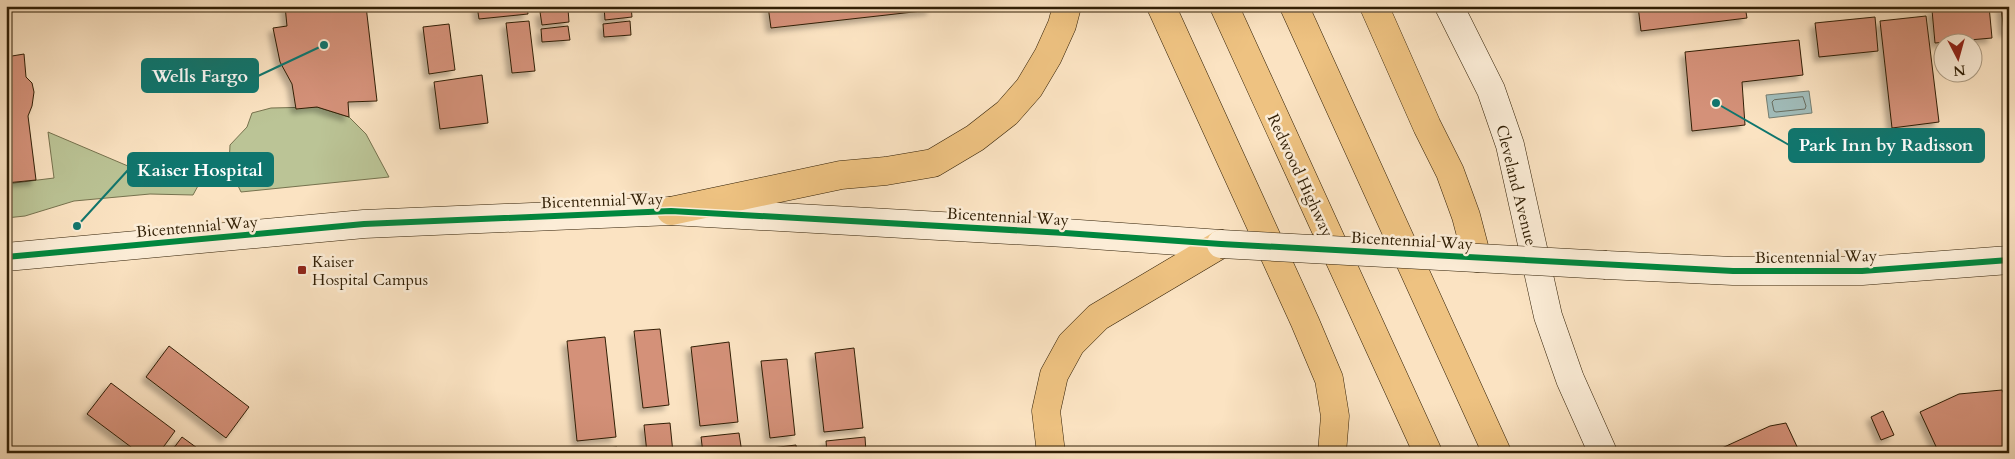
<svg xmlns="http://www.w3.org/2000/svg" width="2015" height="459" font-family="Cardo,serif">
<defs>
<filter id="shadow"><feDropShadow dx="-4.5" dy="4.5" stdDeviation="2.5" flood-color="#0004"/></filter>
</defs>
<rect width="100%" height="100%" fill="#fbe3c2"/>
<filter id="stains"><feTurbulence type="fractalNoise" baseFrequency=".004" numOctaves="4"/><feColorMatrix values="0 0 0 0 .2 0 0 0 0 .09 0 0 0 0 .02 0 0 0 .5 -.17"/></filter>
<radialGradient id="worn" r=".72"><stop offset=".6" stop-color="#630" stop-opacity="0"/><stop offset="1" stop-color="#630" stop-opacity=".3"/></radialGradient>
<!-- green -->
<path fill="#bbc496" stroke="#76724e" d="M317 107 349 117 366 134 389 177 241 192 229 167 230 145 247 127 252 113 271 108Z
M48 132 142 172 169 167 197 169 199 184 193 195 150 194 74 201 25 216 6 218V184L54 178Z"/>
<!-- water -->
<path fill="#a1bdbb" stroke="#747e72" d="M1809 91 1812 113 1769 118 1766 95Z"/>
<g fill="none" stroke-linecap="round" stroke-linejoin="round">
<!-- shore -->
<path stroke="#696e60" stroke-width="1" d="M1803 97 1806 106 1805 109 1776 112 1774 111 1772 102 1774 100Z"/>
</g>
<!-- building -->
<path fill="#d49179" stroke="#311f05" filter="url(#shadow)" d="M285 6H366L377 101 348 102 349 117 317 107 296 109 292 84 280 62 273 28 287 26Z
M477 6H527L528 14 479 19Z
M631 6 632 17 605 20 604 7Z
M768 6H931V10L771 28Z
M1638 6H1745L1747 18 1641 31Z
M1976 6H1989L1992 38 1935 43 1932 10Z
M2001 6H2009V32H2004Z
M568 9 569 22 542 25 540 12Z
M1926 16 1939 122 1892 128 1880 21Z
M1875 17 1878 51 1819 57 1815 23Z
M529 21 535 71 512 73 506 23Z
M630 21 631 35 604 37 603 24Z
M449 24 455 70 429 74 423 27Z
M568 26 570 40 542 42 541 29Z
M1799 40 1803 75 1742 82 1745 125 1692 131 1685 52Z
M24 54 26 77 32 83 34 92 32 106 28 116 36 180 6 183V57Z
M482 75 488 123 440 129 434 82Z
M660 329 669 405 643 408 634 331Z
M605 337 616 437 577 441 567 341Z
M729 342 738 422 700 426 691 347Z
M169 346 249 407 226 438 146 377Z
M854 348 863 428 824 432 815 353Z
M787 359 795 435 770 438 761 361Z
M111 383 175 431 159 453H139L87 414Z
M2002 390 2009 404V453H1939L1920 412 1959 394Z
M1883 411 1894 435 1881 440 1871 417Z
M670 423 673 453H647L644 425Z
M1786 423 1800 453H1711L1770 426Z
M739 433 742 453H703L701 437Z
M182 437 204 453H170Z
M865 437 866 453H827L826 441Z
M796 445 797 453H771V448Z
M617 447 618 453H579V451Z"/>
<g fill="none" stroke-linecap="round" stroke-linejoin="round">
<!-- secondary casing -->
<g stroke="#311f05" stroke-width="29">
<path id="secondary" d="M1449 6 1491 90 1510 145 1548 316 1570 379 1603 453
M6 257 364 224 671 211 1065 233 1221 244
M1606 265 1733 271H1862L2009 260"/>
</g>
<!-- motorway casing -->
<g stroke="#311f05" stroke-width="29">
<path id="motorway" d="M1161 6 1305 322 1329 379 1335 416 1332 453
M1224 6 1428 453
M1294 6 1497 453
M1374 6 1427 126 1450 172 1466 216 1477 258
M671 211 841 175 886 171 933 163 975 138 1007 113 1029 88 1048 56 1062 25 1067 6
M1051 453 1046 411 1054 375 1071 344 1098 317 1221 244"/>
</g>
<!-- secondary -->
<use href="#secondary" stroke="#fcedd7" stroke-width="28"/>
<!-- motorway -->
<use href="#motorway" stroke="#eec281" stroke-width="28"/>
<!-- secondary-bridge casing -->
<g stroke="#311f05" stroke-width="29" stroke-linecap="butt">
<path id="secondary-bridge" d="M1221 244 1606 265"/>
</g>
<!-- secondary-bridge -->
<use href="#secondary-bridge" stroke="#fcedd7" stroke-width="28"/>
<!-- cycleway casing -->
<g stroke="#fcedd7" stroke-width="9">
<path id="cycleway" d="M6 257 364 224 671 211 1065 233 1221 244 1733 271H1862L2009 260"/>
</g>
<!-- cycleway -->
<use href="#cycleway" stroke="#00873e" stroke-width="6"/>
</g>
<!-- markers -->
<rect fill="#8f2418" stroke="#fcedd7" stroke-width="2" x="297" y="265" width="10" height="10" rx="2.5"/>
<g text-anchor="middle" stroke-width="5" stroke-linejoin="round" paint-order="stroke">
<!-- street labels -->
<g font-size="16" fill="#311f05" stroke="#fcedd7">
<text transform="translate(1301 175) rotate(65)" y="6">Redwood Highway</text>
<text transform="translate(1517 185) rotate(76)" y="6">Cleveland Avenue</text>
<text transform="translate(602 200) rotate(-2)" y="6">Bicentennial Way</text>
<text transform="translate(1008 216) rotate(3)" y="6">Bicentennial Way</text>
<text transform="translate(197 226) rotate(-5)" y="6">Bicentennial Way</text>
<text transform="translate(1412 240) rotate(3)" y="6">Bicentennial Way</text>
<text transform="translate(1816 256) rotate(-1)" y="6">Bicentennial Way</text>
</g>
<!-- poi labels -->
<g font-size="16" fill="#311f05" stroke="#fcedd7" text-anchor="start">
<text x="312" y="267">Kaiser<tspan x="312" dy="18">Hospital Campus</tspan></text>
</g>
</g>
<!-- callouts -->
<path fill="none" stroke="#0f766e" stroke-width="2" d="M324 45L258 76M1716 103L1789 145M77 226L128 170"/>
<g fill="#0f766e" stroke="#fcedd7" stroke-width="2">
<circle cx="324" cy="45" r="5"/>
<circle cx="1716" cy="103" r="5"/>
<circle cx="77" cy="226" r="5"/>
</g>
<g fill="#0f766e" stroke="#0f766e" stroke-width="2">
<rect x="142" y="59" width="116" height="33" rx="5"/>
<rect x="1789" y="129" width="195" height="33" rx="5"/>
<rect x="128" y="153" width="145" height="33" rx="5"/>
</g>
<g font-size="18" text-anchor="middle" font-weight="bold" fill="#fff">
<text x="200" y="82">Wells Fargo</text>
<text x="1886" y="151">Park Inn by Radisson</text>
<text x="200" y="176">Kaiser Hospital</text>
</g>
<!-- margin -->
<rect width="2015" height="459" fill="none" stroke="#fbe3c2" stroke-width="25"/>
<rect x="8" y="8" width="2000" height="444" fill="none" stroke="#311f05" stroke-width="2.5"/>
<rect x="12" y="12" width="1990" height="434" fill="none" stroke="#311f05"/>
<!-- north arrow -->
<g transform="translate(1958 58) rotate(174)"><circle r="24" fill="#fcedd7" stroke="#ab9b83"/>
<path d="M0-4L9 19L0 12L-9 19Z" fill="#8f2418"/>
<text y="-8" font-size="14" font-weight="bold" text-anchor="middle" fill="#311f05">N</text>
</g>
<rect width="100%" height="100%" filter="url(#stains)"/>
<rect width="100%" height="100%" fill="url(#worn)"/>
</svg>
